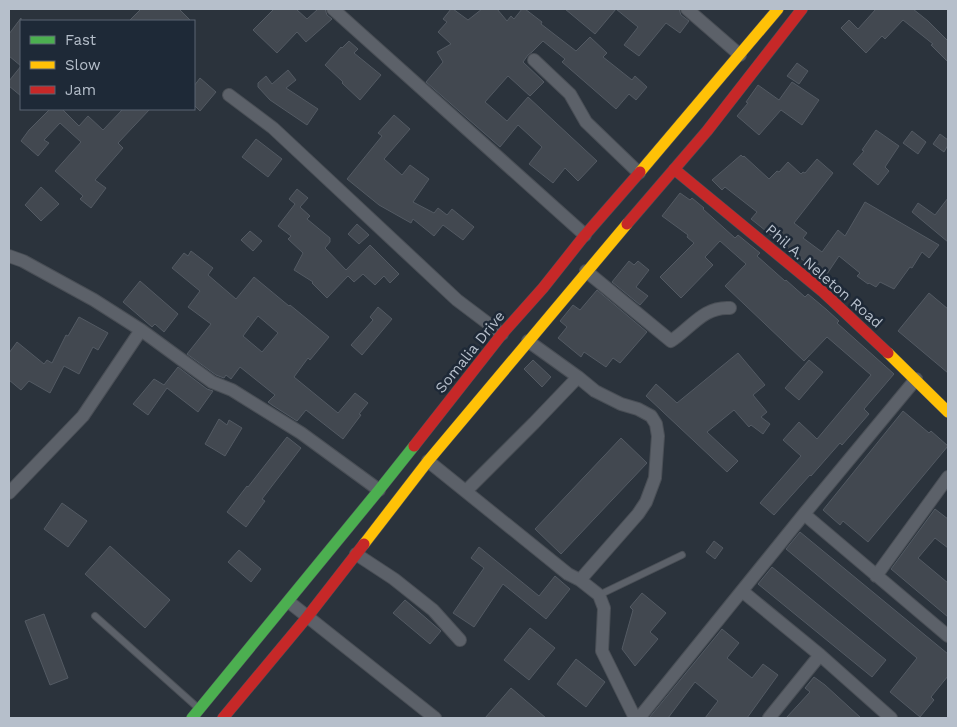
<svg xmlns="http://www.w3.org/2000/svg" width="957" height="727" font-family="'Work Sans',sans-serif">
<rect width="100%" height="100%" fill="#2b333c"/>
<!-- building -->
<path fill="#424850" stroke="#535a63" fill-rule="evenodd" d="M141 9H179L191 21H129Z
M274 9H296L307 19 318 9H325L327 15 332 19 306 42 297 32 277 53 253 30Z
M451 9H453L468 20 482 9H497L507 21 511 16 514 19 522 9H525L542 22 541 24 576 51 590 37 607 53 603 57 632 80 635 76 647 87 636 100 629 94 616 109 562 62 565 59 543 41 532 52 528 55 523 62 544 82 530 96 508 76 485 102 507 121 528 97 597 161 578 181 565 168 553 183 529 164 542 147 518 125 500 147 426 82 443 62 437 52 451 44 438 32 447 22 443 19Z
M565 9H679L681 15 689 21 680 33 666 23 639 56 624 45 638 27 616 9 595 34Z
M876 9H913L928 21 948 41V62L931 45 933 44 903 20 885 39 882 36 866 53 841 28 849 20 858 29Z
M21 18V96L9 86V81L21 66 9 56V34Z
M349 41 358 49 354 53 381 75 360 100 342 83 343 82 325 65 341 47 342 48Z
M797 63 808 71 799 84 787 76Z
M288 70 296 80 286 88 318 109 307 125 270 100 258 87V83L266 76 272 84Z
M200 78 216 92 200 111 194 105V86Z
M792 82 819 100 802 125 781 110 759 135 737 116 748 103 746 102 758 85 779 100Z
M50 109H62L79 126 88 116 103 130 123 109H150L118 143 123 148 95 180 106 188 91 208 80 199 83 196 55 171 81 142 60 123 44 140 49 143 38 156 21 141 29 130Z
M394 115 410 129 384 159 402 175 410 165 429 179 413 202 434 213 438 208 447 215 452 209 474 227 463 240 443 225 434 236 413 219 411 223 379 205 347 179 382 136 378 133Z
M876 130 899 146 885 167 889 171 878 185 853 164 864 151 862 150Z
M912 131 926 142 918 154 903 143Z
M940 134 948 140V145L944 152 933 144Z
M256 139 282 159 268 177 242 157Z
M741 155 743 157 744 156 769 179 777 171 779 172 788 162 801 174 803 172 805 173 817 159 833 173 794 223 807 233 803 238 822 252 838 230 845 236 865 202 939 245 929 258 922 252 912 268 910 267 894 289 880 282 876 287 869 283 868 284 857 276 860 273 839 256 825 277 791 251 751 219 757 212 725 187 722 190 712 180Z
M41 187 59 204 41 221 25 205Z
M297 189 308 198 300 207 310 216 307 219 330 238V242L325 248 346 270 370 245 399 274 390 283 384 276 375 285 363 274 354 282 348 276 327 298 312 283 313 282 294 270 303 253 288 239 291 236 278 226 295 204 289 199Z
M680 193 690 200 692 198 704 208 703 209 735 238 738 235 760 253 757 256 785 281 786 280 805 297 808 294 827 310 839 321 837 323 894 374 864 409 869 414 842 445 840 443 811 476 810 475 774 515 760 503 801 456 783 440 799 422 817 439 871 375 827 337 804 361 725 286 746 264 720 241 705 257 713 265 681 298 660 277 694 243 687 237 688 235 662 216Z
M948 198V242L912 212 918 203 935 215Z
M357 224 369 235 359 244 348 234Z
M250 231 262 241 253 251 241 240Z
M191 251 213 268 208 275 236 299 254 277 289 306 290 305 329 337 310 360 308 358 294 377 338 413 355 393 368 403 359 414 361 415 343 439 306 410 297 421 272 405 268 402 275 395 240 367 231 379 226 375 224 378 216 375 187 354 211 324 188 307 200 291 172 268 184 253 188 256ZM258 316 278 333 262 352 243 336Z
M629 261 634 265 638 261 649 270 636 287 648 296 640 305 612 282Z
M140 281 178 314 164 332 155 324 152 327 123 302Z
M597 290 647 332 620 363 613 358 606 367 584 352 581 357 558 338 567 327 560 321 573 305 580 310Z
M929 293 948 309V373L898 331Z
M378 307 392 319 362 355 351 345 373 320 370 317Z
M79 317 108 333 98 350 93 347 79 374 64 366 50 393 29 381 21 390 9 380V353L17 342 44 364 47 360 52 363 66 335 68 336Z
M738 353 765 385 753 395 767 412 761 417 770 424 763 434 751 425 749 427 734 410 707 432 738 461 727 472 646 396 656 384 677 403Z
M533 360 551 377 542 387 524 369Z
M809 360 823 372 799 400 785 388Z
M178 367 207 389 213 391 198 412 167 388 148 415 133 404 154 379 164 385Z
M903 411 929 433 931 431 948 446 868 542 843 521 840 525 823 510Z
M219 419 227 425 229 420 242 428 225 456 205 444Z
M287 437 301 448 262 499 265 501 246 527 227 512 247 486 248 487Z
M621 438 647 463 561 554 535 529Z
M62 503 87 521 68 547 44 529Z
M935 509 948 519V548L935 538 918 558 948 583V617L891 569Z
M800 532 948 654V676L931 697 934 700 920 717 890 692 917 658 786 549Z
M714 541 723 548 715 559 706 552Z
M110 546 170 600 145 628 85 574Z
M479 547 539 596 555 576 570 589 546 619 503 584 474 627 453 613 484 568 471 558Z
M239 550 261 569 251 582 228 562Z
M772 567 886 660 872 677 758 584Z
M642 593 666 613 650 632 658 639 635 666 622 649 633 610 630 607Z
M405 600 441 631 430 644 393 613Z
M44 614 68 678 50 685 25 621Z
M530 628 555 648 529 680 504 660Z
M722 629 739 643 727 658 752 678 763 664 778 675 747 718H705L718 701 695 682 668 718H649Z
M576 659 605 682 586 707 557 684Z
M814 677 825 685 861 718H786L810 692 805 688Z
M511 688 546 718H485Z"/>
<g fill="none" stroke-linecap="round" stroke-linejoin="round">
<!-- lane casing -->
<g stroke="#4a4f56" stroke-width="8">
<path id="lane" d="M599 595 682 555
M95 616 197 707"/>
</g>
<!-- street casing -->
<g stroke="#4a4f56" stroke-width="14">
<path id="street" d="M333 9 585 235
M687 9 740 55
M534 60 570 94 586 122 639 173
M229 95 273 128 457 300 502 334
M9 256 23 261 94 300 141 330 212 382 232 390 301 433 379 490
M586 271 671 341C691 328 704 306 730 308
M528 341 578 377 595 391 621 404 638 409 651 416 656 424 658 436 655 478 646 502 638 514 580 580
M428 461 568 574 580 580 599 595 604 608 602 651 635 718
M466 491 534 423 578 377
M9 493 83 416 141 330
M804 514 948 636
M356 554 394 579 433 610 460 640
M876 576 948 477
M742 591 820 655 891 718
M289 602 435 718
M639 718 804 514 916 379
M769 718 820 655"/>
</g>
<!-- fast casing -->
<g stroke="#4a4f56" stroke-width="12">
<path id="fast" d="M192 718 379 490 414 446"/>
</g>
<!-- slow casing -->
<g stroke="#4a4f56" stroke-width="12">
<path id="slow" d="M640 172 778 9
M888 353 948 412
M364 544 428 461 627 224"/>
</g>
<!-- jam casing -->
<g stroke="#4a4f56" stroke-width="12">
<path id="jam" d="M674 169 822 291 888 353
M627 224 707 131 802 9
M414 446 502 334 543 288 585 235 640 172
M223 718 308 616 364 544"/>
</g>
<!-- lane -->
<use href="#lane" stroke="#5c6169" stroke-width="6"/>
<!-- street -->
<use href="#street" stroke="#5c6169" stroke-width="12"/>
<!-- fast -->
<use href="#fast" stroke="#4caf50" stroke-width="11"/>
<!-- slow -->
<use href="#slow" stroke="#ffc107" stroke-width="11"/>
<!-- jam -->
<use href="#jam" stroke="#c62828" stroke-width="11"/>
</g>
<g text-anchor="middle" stroke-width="5" stroke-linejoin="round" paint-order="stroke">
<!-- street labels -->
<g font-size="15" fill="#b6bfcb" stroke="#1e2937">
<text transform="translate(824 276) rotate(41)" y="5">Phil A. Neleton Road</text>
<text transform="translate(470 352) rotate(-51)" y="5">Somalia Drive</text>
</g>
</g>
<!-- border -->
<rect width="957" height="727" fill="none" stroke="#b6bfcb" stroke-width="20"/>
<!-- legend -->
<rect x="20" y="20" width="175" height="90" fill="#1e2937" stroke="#5b6572"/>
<rect x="30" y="36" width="25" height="8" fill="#4caf50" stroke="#5b6572"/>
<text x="65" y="45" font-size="15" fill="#b6bfcb">Fast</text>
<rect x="30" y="61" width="25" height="8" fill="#ffc107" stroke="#5b6572"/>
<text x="65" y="70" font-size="15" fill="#b6bfcb">Slow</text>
<rect x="30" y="86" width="25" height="8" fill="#c62828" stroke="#5b6572"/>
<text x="65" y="95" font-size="15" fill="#b6bfcb">Jam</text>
</svg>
